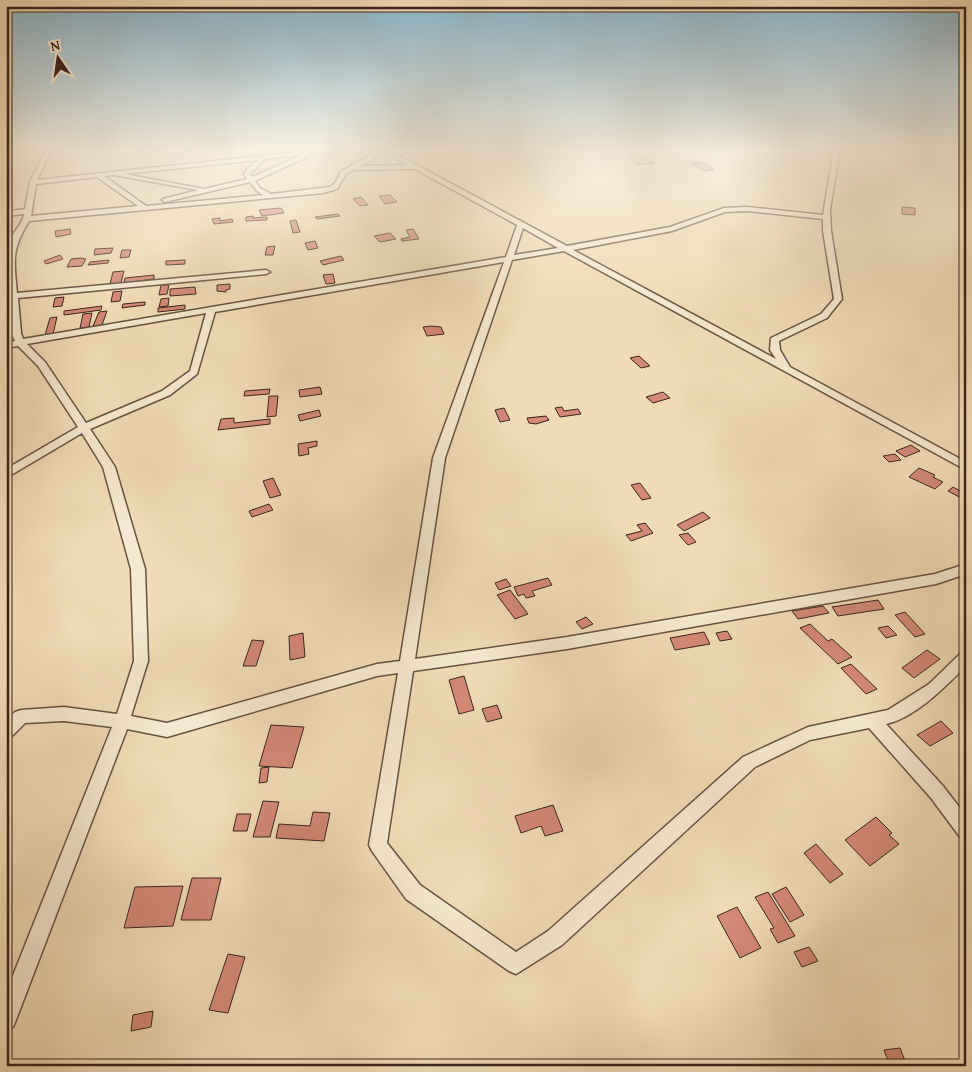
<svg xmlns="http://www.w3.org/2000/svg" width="972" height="1072" font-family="'Gentium Book Plus',serif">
<rect width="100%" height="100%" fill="#f0dbb6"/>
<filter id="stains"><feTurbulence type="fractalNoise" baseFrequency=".004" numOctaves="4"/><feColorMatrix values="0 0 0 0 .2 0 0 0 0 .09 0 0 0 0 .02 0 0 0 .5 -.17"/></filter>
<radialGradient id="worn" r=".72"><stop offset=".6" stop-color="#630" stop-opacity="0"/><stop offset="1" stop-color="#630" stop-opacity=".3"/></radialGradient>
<!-- building -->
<path fill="#d48877" stroke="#38241c" d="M642 153 644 155H640L644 158H647L654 163 637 165 625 155Z
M698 162 705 164 714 170 705 171 690 163Z
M390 195 397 202 385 204 379 196Z
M361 197 368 205 360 206 353 199Z
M902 207 915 208V215L902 214Z
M281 208 284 213 262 216 259 210Z
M338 214 340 216 317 219 315 217Z
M253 216V218L267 217V220L246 221V217Z
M220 218V221L232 219 233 222 214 224 212 219Z
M296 220 300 232 293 233 290 221Z
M70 229 71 234 56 237 55 231Z
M413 229 419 239 402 241 401 239 410 237 406 230Z
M390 233 396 239 380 242 374 236Z
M315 241 318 248 308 250 305 243Z
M275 246 273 255H265L267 247Z
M113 248 111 253 94 255 95 249Z
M122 250H131L129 257 120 258Z
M60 255 63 259 46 264 44 261Z
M341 256 344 260 323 265 320 261Z
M80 258 86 259 82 266 67 267 71 259Z
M109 260 108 263 88 265 90 262Z
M185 260V264L166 265V261Z
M124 271 121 283 110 284 113 272Z
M333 274 335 283 326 284 323 275Z
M154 275V279L124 283 125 278Z
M230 284V289L226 290V292L217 291V285Z
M161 285H169L167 294 159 295Z
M195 287 196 294 170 296V289Z
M122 291 120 301 111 302 113 292Z
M64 297 62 306 53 307 55 298Z
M169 298 168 306 159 307 161 299Z
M145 302V305L122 308 123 304Z
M185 305V309L158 312V308Z
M102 306 101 310 64 315V311Z
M107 311 102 325 93 326 99 312Z
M92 313 89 327 80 328 83 314Z
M57 317 53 334 45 335 50 318Z
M431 326 441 327 444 334 427 336 423 327Z
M639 356 650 366 641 368 630 358Z
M320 387 322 394 300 397 299 390Z
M270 389 269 394 244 396 245 391Z
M663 392 670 398 653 403 646 397Z
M269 396H278L276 416 267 417Z
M562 407 564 411 578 409 581 414 560 417 555 408Z
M504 408 510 420 500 422 495 410Z
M319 410 321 416 300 421 298 415Z
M546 416 549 420 536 424 529 423 527 418Z
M234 418V423L270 419V424L218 430 221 419Z
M317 441V446L308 448 309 454 299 456 298 444Z
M911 445 920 451 905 457 896 451Z
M895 454 901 460 889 462 883 456Z
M919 468 935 475 933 477 943 482 935 489 909 477Z
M273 478 281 495 270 498 263 481Z
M640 483 651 498 642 500 631 485Z
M953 487 966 494V497L963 499 948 491Z
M269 504 273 510 252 517 249 511Z
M703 512 710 518 684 531 677 525Z
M645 523 653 533 631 541 626 535 642 531 637 525Z
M688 533 696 542 688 545 679 535Z
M548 578 552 585 532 591 535 596 526 598 524 594 518 596 514 587Z
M506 579 511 586 499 590 495 583Z
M510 590 528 614 515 619 497 595Z
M878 600 884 609 838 616 832 607Z
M823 606 829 613 798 619 792 611Z
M905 612 925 634 915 637 895 615Z
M586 617 593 624 582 629 576 622Z
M810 624 828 641 832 639 852 657 838 664 800 628Z
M888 626 897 635 886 638 878 628Z
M727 631 732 639 720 641 716 633Z
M704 632 710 644 675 650 670 638Z
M303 633 305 657 290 660 289 636Z
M252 640 264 641 256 666H243Z
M927 650 940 659 914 678 902 668Z
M851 664 877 689 866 694 841 668Z
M464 676 474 710 459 714 449 680Z
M497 705 502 718 487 722 482 709Z
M941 721 953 733 930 746 917 735Z
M271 725 304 727 292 768 259 766Z
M269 767 267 782 259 783 261 768Z
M263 801 279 802 270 837H253Z
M553 805 563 831 545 836 541 826 521 833 515 816Z
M313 812 330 813 324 841 276 838 279 824 310 826Z
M237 814H251L247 831H233Z
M876 817 892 833 889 835 899 844 870 866 845 840Z
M816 844 843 874 830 883 804 853Z
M192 878H221L211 920H181Z
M183 886 173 926 124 928 135 887Z
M786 887 804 915 790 922 772 894Z
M768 892 795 936 778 943 770 929 774 928 755 897Z
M737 907 761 948 740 958 717 916Z
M809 947 818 961 802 967 794 952Z
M228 954 245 957 228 1013 209 1010Z
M153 1011 151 1027 131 1031 133 1015Z
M900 1048 907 1066H890L884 1050Z"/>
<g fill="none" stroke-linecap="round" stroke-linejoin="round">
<!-- street casing -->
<g stroke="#665242" stroke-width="3">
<path id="street" d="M46 149H52L37 180 326 149H346L307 155V157L255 181 260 188 271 194 330 187 335 183 341 172 380 149H387L567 246 670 227 724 208 747 207 823 215 834 149H840L830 209 831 231 842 299 827 318 779 341 780 350 790 367 966 462V470L564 251 512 260 445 458 415 659 567 637 935 574 966 564V574L936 584 567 649 413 671 387 843 420 885 516 952 548 931 743 757 808 727 888 710 929 684 961 653 966 651V666C945 687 915 718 886 724L943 786 966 816V839L960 837 931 798 869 728 810 740 755 767 562 945 516 974 509 971 406 899 372 851 369 845 398 673 377 676 167 737 127 729 16 1020 13 1027 6 1030V993L112 727 64 721 25 723 12 736 6 738V721L15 712 21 710 64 707 117 714 134 661 131 569 103 467 82 433 6 478V469L78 427 38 366 18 346 6 348V342L15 341 11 333 9 299 6 300V294H9C8 276 3 256 11 238 15 230 23 223 24 214L6 216V212L25 209 30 182ZM385 152 408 165 360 166ZM302 155 252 177 250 174 265 159ZM259 160 248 168 244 174 247 179 204 189 124 174ZM415 169 517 225 506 257 23 339 21 333 18 298 266 274 270 272 266 270 17 293C14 260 11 251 29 221L323 193 337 189 346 174 353 170ZM114 175 198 190 163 199 162 200 165 202 250 182 256 190 263 195 146 206 104 176ZM97 177 138 206 31 216 36 184ZM747 211 823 219V231L834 299 821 314 771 338 770 350 776 359 573 250 672 231 725 212ZM523 228 558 248 514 255ZM504 262 433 458 400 661 377 664 167 723 131 716 148 661 145 569 115 467 90 429 170 395 197 374 215 312ZM206 313 190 371 162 391 86 423 45 362 27 344Z"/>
</g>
<!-- street -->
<use href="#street" fill="#f5e8d0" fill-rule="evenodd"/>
</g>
<!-- sky -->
<linearGradient id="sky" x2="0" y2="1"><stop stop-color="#89b7cf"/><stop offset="0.5" stop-color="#f8efde"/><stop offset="1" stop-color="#f8efde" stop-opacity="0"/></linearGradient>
<rect width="972" height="299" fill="url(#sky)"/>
<!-- margin -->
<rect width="972" height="1072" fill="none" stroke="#f0dbb6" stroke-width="25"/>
<rect x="8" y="8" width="957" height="1057" fill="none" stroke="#38241c" stroke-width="2.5"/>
<rect x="12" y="12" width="947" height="1047" fill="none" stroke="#38241c"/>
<!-- north arrow -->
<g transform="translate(58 58) rotate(347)" stroke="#f5e8d0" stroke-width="4" paint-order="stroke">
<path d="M0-4L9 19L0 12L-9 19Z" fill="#38241c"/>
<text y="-8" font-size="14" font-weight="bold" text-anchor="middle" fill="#38241c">N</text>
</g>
<rect width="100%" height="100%" filter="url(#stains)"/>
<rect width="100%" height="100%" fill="url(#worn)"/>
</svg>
